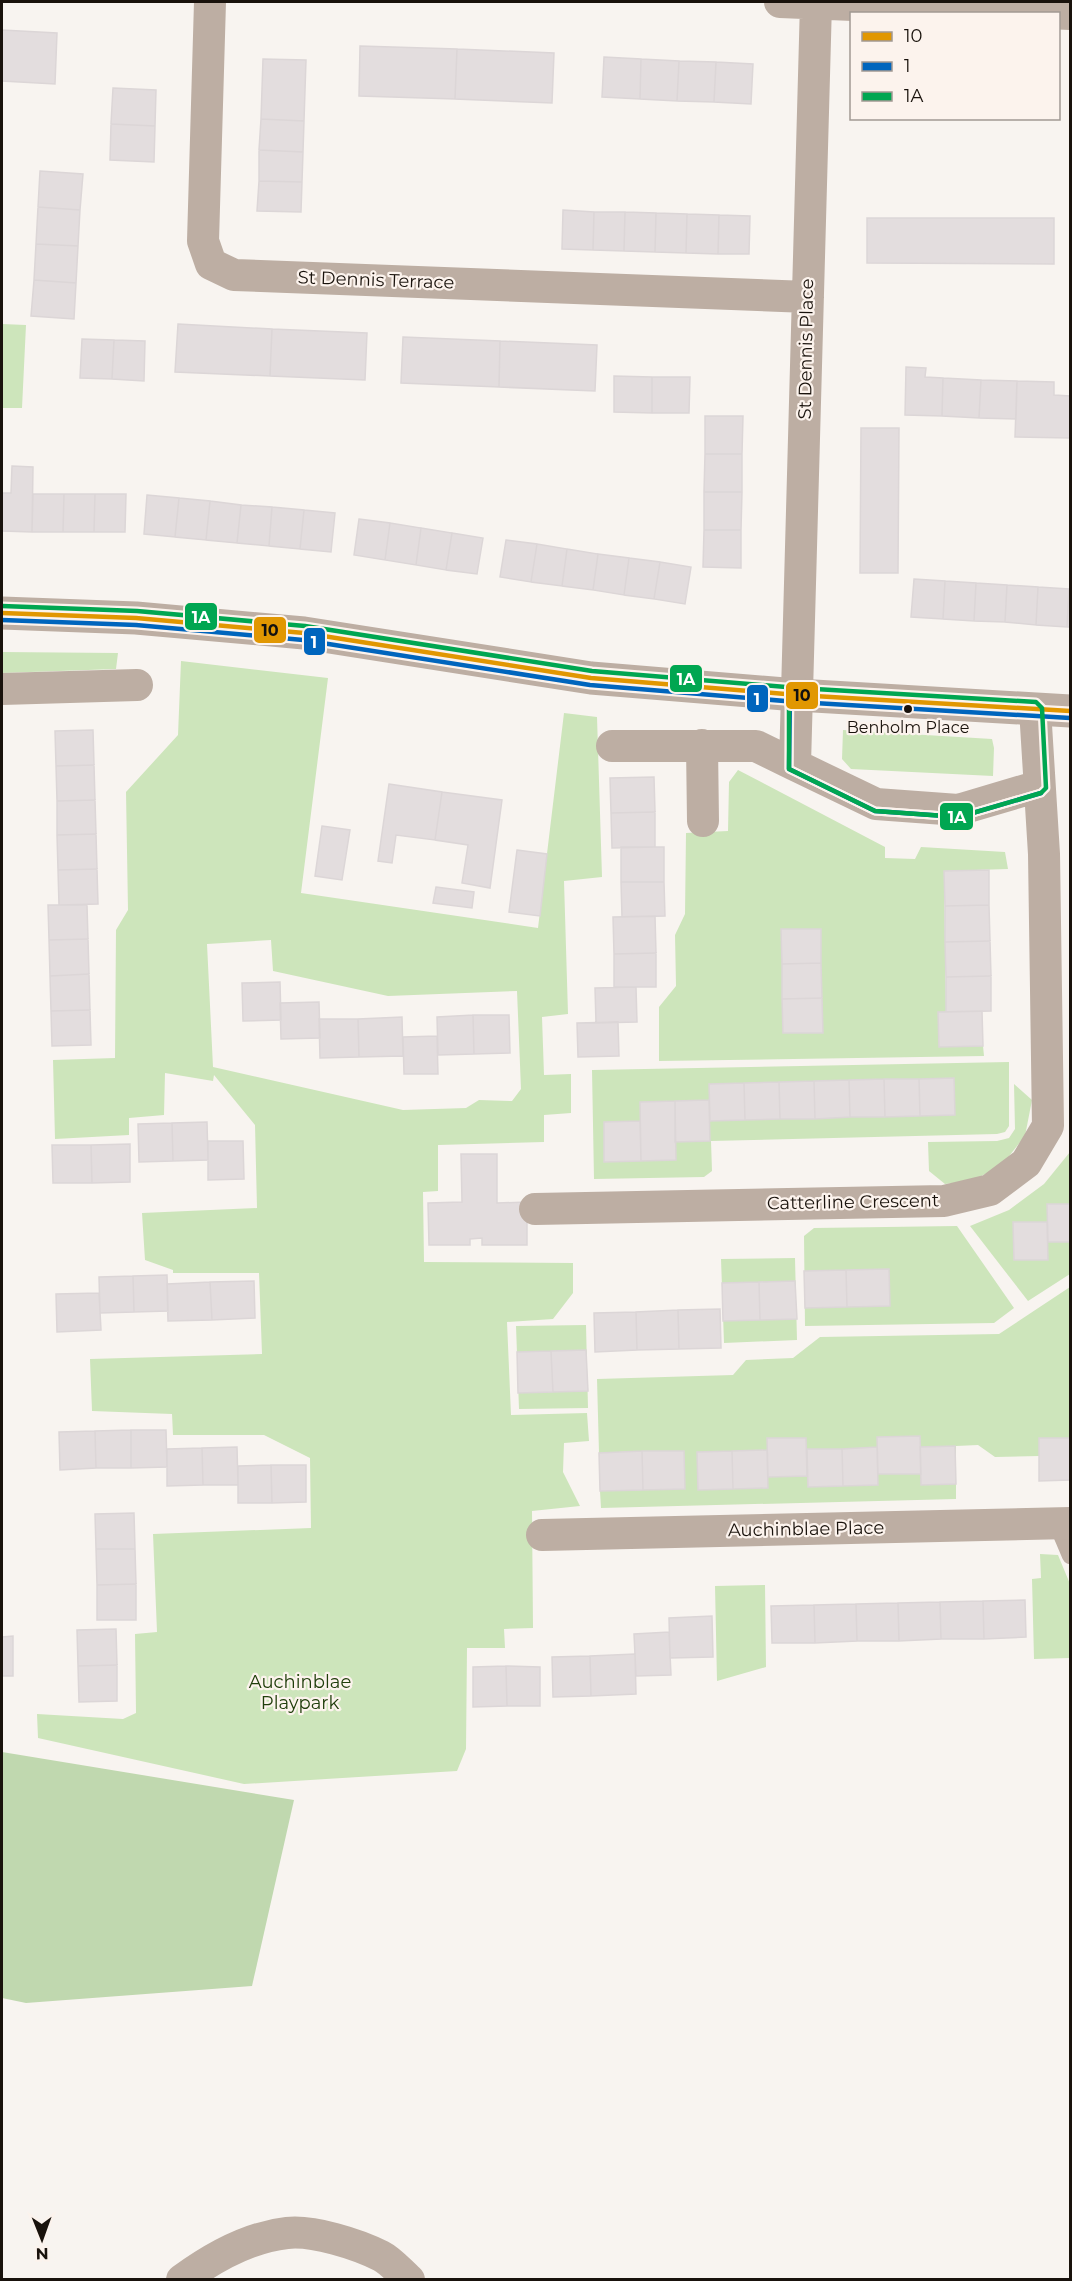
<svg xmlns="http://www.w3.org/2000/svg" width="1072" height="2281" font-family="Montserrat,sans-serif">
<rect width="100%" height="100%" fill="#f8f4f0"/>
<!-- green -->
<path fill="#cde5bb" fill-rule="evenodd" d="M2 324 26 325 22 408H2Z
M2 652 118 653 116 669 2 673Z
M181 661 328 678 301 893 538 928 564 713 597 717 602 877 564 881 568 1014 542 1017 544 1075 571 1074V1113L544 1115V1142L438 1145V1191L423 1192 424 1262 573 1263V1293L553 1319 507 1322 511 1415 587 1413 589 1441 564 1443 563 1472 580 1506 532 1511 533 1628 504 1629 505 1648H467L466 1749 457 1771 244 1784 38 1738 37 1714 123 1719 136 1713 135 1634 157 1632 153 1534 311 1528 310 1458 264 1435H173L172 1414 92 1411 90 1359 262 1354 259 1273H173V1270L145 1260 142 1213 257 1208 255 1125 214 1075 213 1081 165 1073 164 1115 129 1118V1135L55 1139 53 1060 115 1058 116 930 128 910 126 792 178 735ZM271 940 273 971 388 996 517 991 521 1089 512 1101 479 1100 466 1108 403 1110 213 1067 207 944Z
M843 730 992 739 994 748 993 776 851 769 842 759Z
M738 770 885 847V858L915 859 921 847 1005 852 1008 869 944 871 946 1012 938 1013 939 1047 983 1046 984 1056 659 1061V1007L676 986 675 935 685 914 686 833 728 831 729 782Z
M1009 1062V1126L1005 1132 997 1134 711 1141 712 1171 704 1177 594 1179 592 1070Z
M1014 1084 1032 1100 1025 1136 1002 1165 972 1181 945 1184 929 1171 928 1142 997 1141 1009 1138 1015 1129Z
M1070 1152V1274L1028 1301 970 1226 1009 1210 1044 1184Z
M957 1226 1014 1308 994 1323 805 1326 804 1236 814 1228Z
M795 1258 797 1340 724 1343 721 1259Z
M1070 1287V1438H1039V1456L995 1457 978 1445 956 1446V1499L601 1508 600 1491 642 1490 641 1451 599 1453 597 1379 733 1375 746 1360 793 1358 820 1337 999 1334Z
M586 1325 588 1408 519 1409 516 1326Z
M1040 1554 1058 1555 1070 1584V1658L1034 1659 1032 1579 1041 1578Z
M765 1585 766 1667 717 1681 715 1586Z"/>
<!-- forest -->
<path fill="#c0d8af" d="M2 1752 294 1800 252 1986 26 2003 2 1998Z"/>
<!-- building -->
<path fill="#e3ddde" stroke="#dcd6d7" stroke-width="1.5" d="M2 30 57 33 55 84 2 81Z
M360 46 457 49 455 99 359 96Z
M457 49 554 53 552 103 455 99Z
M604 57 641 59 640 99 602 97Z
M263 59 306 60 304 121 261 119Z
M641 59 679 61 677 101 640 99Z
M679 61 716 62 714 102 677 101Z
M716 62 753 64 751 104 714 102Z
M113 88 156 90 155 126 111 124Z
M261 119 304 121 303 152 259 150Z
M111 124 155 126 154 162 110 160Z
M259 150 303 152 302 182 259 181Z
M40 171 83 174 80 210 38 207Z
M259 181 302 182 301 212 257 211Z
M38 207 80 210 78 246 36 244Z
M563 210 594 212 593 250 562 249Z
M594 212H625L624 251 593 250Z
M625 212 656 213 655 252 624 251Z
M656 213 687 214 686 253 655 252Z
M687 214 719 215 718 254 686 253Z
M719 215 750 216 749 254H718Z
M867 218H1054V264L867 263Z
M36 244 78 246 76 283 34 280Z
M34 280 76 283 74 319 31 316Z
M178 324 272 329 270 376 175 372Z
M272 329 367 333 365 380 270 376Z
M403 337 500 341 499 387 401 383Z
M82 339 114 340 112 379 80 378Z
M114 340 145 341 144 381 112 379Z
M500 341 597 345 595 391 499 387Z
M906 367 926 368 925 377 943 378 942 416 905 415Z
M614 376 652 377V413L614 412Z
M652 377H690L689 413H652Z
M943 378 981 380 979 418 942 416Z
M981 380 1017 381 1016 419 979 418Z
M1017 381 1054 382V395L1070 396V438L1015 437Z
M705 416H743L742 454H705Z
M861 428H899L898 573H860Z
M705 454H742V492H704Z
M12 466 33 467 32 532 2 531V493H11Z
M704 492H742L741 530H704Z
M33 494H64L63 532H32Z
M64 494H95L94 532H63Z
M95 494H126L125 532H94Z
M147 495 179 498 175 537 144 534Z
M179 498 210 501 206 540 175 537Z
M210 501 241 505 237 543 206 540Z
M241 505 272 507 269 546 237 543Z
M272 507 304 510 300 549 269 546Z
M304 510 335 513 331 552 300 549Z
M359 519 390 523 385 560 354 555Z
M390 523 421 528 416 565 385 560Z
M421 528 452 533 446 570 416 565Z
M704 530H741V568L703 567Z
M452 533 483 538 477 574 446 570Z
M506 540 537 544 531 582 500 577Z
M537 544 567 549 562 586 531 582Z
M567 549 598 554 593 590 562 586Z
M598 554 629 558 624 595 593 590Z
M629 558 660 562 654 599 624 595Z
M660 562 691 567 685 604 654 599Z
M914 579 945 581 943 619 911 617Z
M945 581 976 583 974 621 943 619Z
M976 583 1007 585 1005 622 974 621Z
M1007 585 1038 587 1036 625 1005 622Z
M1038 587 1069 589 1067 627 1036 625Z
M1069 589H1070V627H1067Z
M93 730 94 765 56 766 55 731Z
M94 765 95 800 57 801 56 766Z
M654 777 655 812 611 813 610 778Z
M389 784 442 792 435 840 396 835 392 863 378 861Z
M442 792 502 800 490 888 462 883 468 845 435 840Z
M95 800 96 834 57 835V801Z
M655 812V847L612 848 611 813Z
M322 826 350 830 342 880 315 876Z
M96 834 97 869 58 870 57 835Z
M621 847H664V882H621Z
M517 850 547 854 540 916 509 912Z
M97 869 98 904 59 905 58 870Z
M989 870V905L945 906 944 871Z
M621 882H664L665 916 622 917Z
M436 887 474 892 472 908 433 903Z
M48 905H87L88 939 49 940Z
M989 905 990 941 945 942V906Z
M655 916 656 953 614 954 613 917Z
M781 929H821V963L782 964Z
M88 939 89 974 50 976 49 940Z
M990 941 991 976 946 977 945 942Z
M656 953V987H614V954Z
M821 963 822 998 782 999V964Z
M89 974 90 1010 51 1011 50 976Z
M991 976V1011L946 1012V977Z
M280 982 281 1020 243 1021 242 983Z
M636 987 637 1022 596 1023 595 988Z
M822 998 823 1033H783L782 999Z
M319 1002 320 1038 281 1039 280 1003Z
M90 1010 91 1045 52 1046 51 1011Z
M982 1011 983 1046 939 1047 938 1012Z
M473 1015 474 1054 438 1055 437 1017Z
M473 1015H509L510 1053 474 1054Z
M402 1017 403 1056 359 1057 358 1019Z
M319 1019H358L359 1057 320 1058Z
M618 1022 619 1056 578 1057 577 1023Z
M437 1036 438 1074H404L403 1037Z
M954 1078 955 1115 920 1116 919 1079Z
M884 1079 885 1117H850L849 1080Z
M884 1079H919L920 1116 885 1117Z
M849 1080 850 1117 815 1119 814 1081Z
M814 1081 815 1119H780L779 1082Z
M779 1082 780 1119 745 1120 744 1083Z
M744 1083 745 1120 710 1121 709 1084Z
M709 1100 710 1141 675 1142V1101Z
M675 1101 676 1160 641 1161 640 1102Z
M640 1121 641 1161 604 1162V1122Z
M207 1122 208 1160 173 1161 172 1123Z
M172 1123 173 1161 139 1162 138 1124Z
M208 1141H243L244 1179 208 1180Z
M130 1144V1182L92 1183 91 1145Z
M52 1145H91L92 1183H53Z
M461 1154H497V1203L527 1202V1245H482V1238L470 1239V1245H429L428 1203 462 1202Z
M1047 1204H1070V1242H1048Z
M1013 1222H1047L1048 1260H1014Z
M889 1269 890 1306 847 1307 846 1270Z
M846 1270 847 1307 805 1308 804 1271Z
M167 1275 168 1311 134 1312 133 1276Z
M133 1276 134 1312 100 1313 99 1277Z
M254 1281 255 1318 212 1320 210 1282Z
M795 1281 797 1319 760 1320 759 1282Z
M210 1282 212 1320 168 1321 167 1284Z
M759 1282 760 1320 723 1321 722 1283Z
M99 1293 101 1330 57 1332 56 1294Z
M720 1309 721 1348 679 1349 678 1310Z
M678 1310 679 1349 637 1350 636 1312Z
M636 1312 637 1350 595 1352 594 1313Z
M586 1350 588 1391 553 1392 551 1351Z
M551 1351 553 1392 518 1393 517 1352Z
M131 1430H166L167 1467 131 1468Z
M131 1430V1468H96L95 1431Z
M95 1431 96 1468 60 1470 59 1432Z
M920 1436 921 1474H878L877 1437Z
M767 1438H806L807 1476 768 1477Z
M1039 1438H1070V1480L1039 1481Z
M955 1446 956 1484 921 1485 920 1447Z
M237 1447 238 1485H203L202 1448Z
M877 1447 878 1485 843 1486 842 1449Z
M202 1448 203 1485 167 1486V1449Z
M807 1449H842L843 1486 808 1487Z
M767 1450 768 1488 733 1489 732 1451Z
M642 1451 643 1490 600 1491 599 1453Z
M642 1451H684L685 1489 643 1490Z
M732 1451 733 1489 698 1490 697 1452Z
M271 1465H306V1502L272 1503Z
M271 1465 272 1503H238V1466Z
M134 1513 135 1549H96L95 1514Z
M96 1549H135L136 1584 97 1585Z
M136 1584V1620H97V1585Z
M1025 1600 1026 1637 984 1639 983 1601Z
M983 1601 984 1639H941L940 1602Z
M940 1602 941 1639 899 1641 898 1603Z
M898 1603 899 1641H857L856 1604Z
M856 1604 857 1641 815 1643 814 1605Z
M814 1605 815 1643H772L771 1606Z
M712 1616 713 1657 670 1658 669 1618Z
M116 1629 117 1665 78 1666 77 1630Z
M669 1632 671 1675 636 1676 634 1634Z
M13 1636V1676H2V1637Z
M635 1654 636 1694 591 1696 590 1656Z
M590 1656 591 1696 553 1697 552 1657Z
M117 1665V1701L79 1702 78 1666Z
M506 1666 540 1667V1706H507Z
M506 1666 507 1706 473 1707V1667Z"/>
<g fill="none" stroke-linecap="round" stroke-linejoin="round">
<!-- service -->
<path stroke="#bdaea3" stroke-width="16" d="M1056 1523 1070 1556"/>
<!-- minor -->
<path stroke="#bdaea3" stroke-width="32" d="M210 2 203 241 211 264 234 275 808 297
M780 2 1070 14
M816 3 795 765 876 804 958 810 1039 786
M2 689 137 685
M702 745 703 821
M612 746H756L795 765
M535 1209 944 1201 990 1190 1026 1163 1048 1126 1044 854 1035 709
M542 1535 1070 1523
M182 2280C212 2258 249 2237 287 2233 313 2230 357 2244 381 2256 391 2261 400 2272 409 2280"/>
<!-- tertiary -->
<path stroke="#bdaea3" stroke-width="33" d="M2 613 136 618 304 633 591 678 797 695 1070 711"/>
<!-- bus-1 casing -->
<g stroke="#fcf3ed" stroke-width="9">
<path id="bus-1" d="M2 613 136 618 304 633 591 678 797 695 1070 711"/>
</g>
<!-- bus-2 casing -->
<g stroke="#fcf3ed" stroke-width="9">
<path id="bus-2" d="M2 620 136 625 303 640 590 685 797 702 1070 718
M790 695 789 769 875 811 959 817 1041 793"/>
</g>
<!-- bus-3 casing -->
<g stroke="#fcf3ed" stroke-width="9">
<path id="bus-3" d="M2 606 137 611 305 626 592 671 798 688 1036 702 1042 708 1046 788 1041 793 959 817 875 811 789 769V702"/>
</g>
<!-- bus-1 -->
<use href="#bus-1" stroke="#e19701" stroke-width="4.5"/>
<!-- bus-2 -->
<use href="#bus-2" stroke="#0065bd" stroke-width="4.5"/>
<!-- bus-3 -->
<use href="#bus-3" stroke="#00a651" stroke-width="4.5"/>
</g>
<!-- markers -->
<circle fill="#19120c" stroke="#fcf3ed" stroke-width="2" cx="908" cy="709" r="5"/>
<g text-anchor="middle" stroke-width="4.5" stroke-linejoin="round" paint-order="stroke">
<!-- bus labels -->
<g font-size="16" fill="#19120c" stroke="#fcf3ed">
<text x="908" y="733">Benholm Place</text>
</g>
<!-- street labels -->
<g font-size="18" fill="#19120c" stroke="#fcf3ed">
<text transform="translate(376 280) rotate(2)" y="6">St Dennis Terrace</text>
<text transform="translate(806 349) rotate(-89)" y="6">St Dennis Place</text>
<text transform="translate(853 1202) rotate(-1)" y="6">Catterline Crescent</text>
<text transform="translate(806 1529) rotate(-1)" y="6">Auchinblae Place</text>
</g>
<!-- park labels -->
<g font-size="18" fill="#203e0b" stroke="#fcf3ed">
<text x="300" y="1688">Auchinblae<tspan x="300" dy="21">Playpark</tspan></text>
</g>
</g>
<g stroke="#fcf3ed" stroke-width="2">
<rect x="184" y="602" width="34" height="29" rx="6" fill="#00a651"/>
<rect x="253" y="616" width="34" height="28" rx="6" fill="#e19701"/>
<rect x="303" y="627" width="23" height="29" rx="6" fill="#0065bd"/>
<rect x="669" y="664" width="34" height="29" rx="6" fill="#00a651"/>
<rect x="785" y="681" width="34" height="29" rx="6" fill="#e19701"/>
<rect x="746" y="684" width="23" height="29" rx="6" fill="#0065bd"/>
<rect x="939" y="802" width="35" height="29" rx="6" fill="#00a651"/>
</g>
<g font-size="16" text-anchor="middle" font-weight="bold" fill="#fff">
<text x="201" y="623">1A</text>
<text x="314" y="648">1</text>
<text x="686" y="685">1A</text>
<text x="757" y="705">1</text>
<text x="957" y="823">1A</text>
</g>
<g font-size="16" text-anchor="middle" font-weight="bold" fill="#111">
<text x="270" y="636">10</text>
<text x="802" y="701">10</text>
</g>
<!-- border -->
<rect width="1072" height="2281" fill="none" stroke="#19120c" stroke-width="6"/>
<!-- legend -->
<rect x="850" y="12" width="210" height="108" fill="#fcf3ed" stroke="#a19993" stroke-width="1.5"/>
<rect x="862" y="32" width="30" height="9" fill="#e19701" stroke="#a19993" stroke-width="1.5"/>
<text x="904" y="42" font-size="18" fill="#19120c">10</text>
<rect x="862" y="62" width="30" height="9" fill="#0065bd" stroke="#a19993" stroke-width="1.5"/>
<text x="904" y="72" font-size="18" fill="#19120c">1</text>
<rect x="862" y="92" width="30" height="9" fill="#00a651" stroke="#a19993" stroke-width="1.5"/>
<text x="904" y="102" font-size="18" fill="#19120c">1A</text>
<!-- north arrow -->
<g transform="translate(42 2239) rotate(179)" stroke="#fcf3ed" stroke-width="4.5" paint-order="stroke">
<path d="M0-4.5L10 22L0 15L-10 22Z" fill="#19120c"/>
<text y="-9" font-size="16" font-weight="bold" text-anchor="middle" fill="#19120c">N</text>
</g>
</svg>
